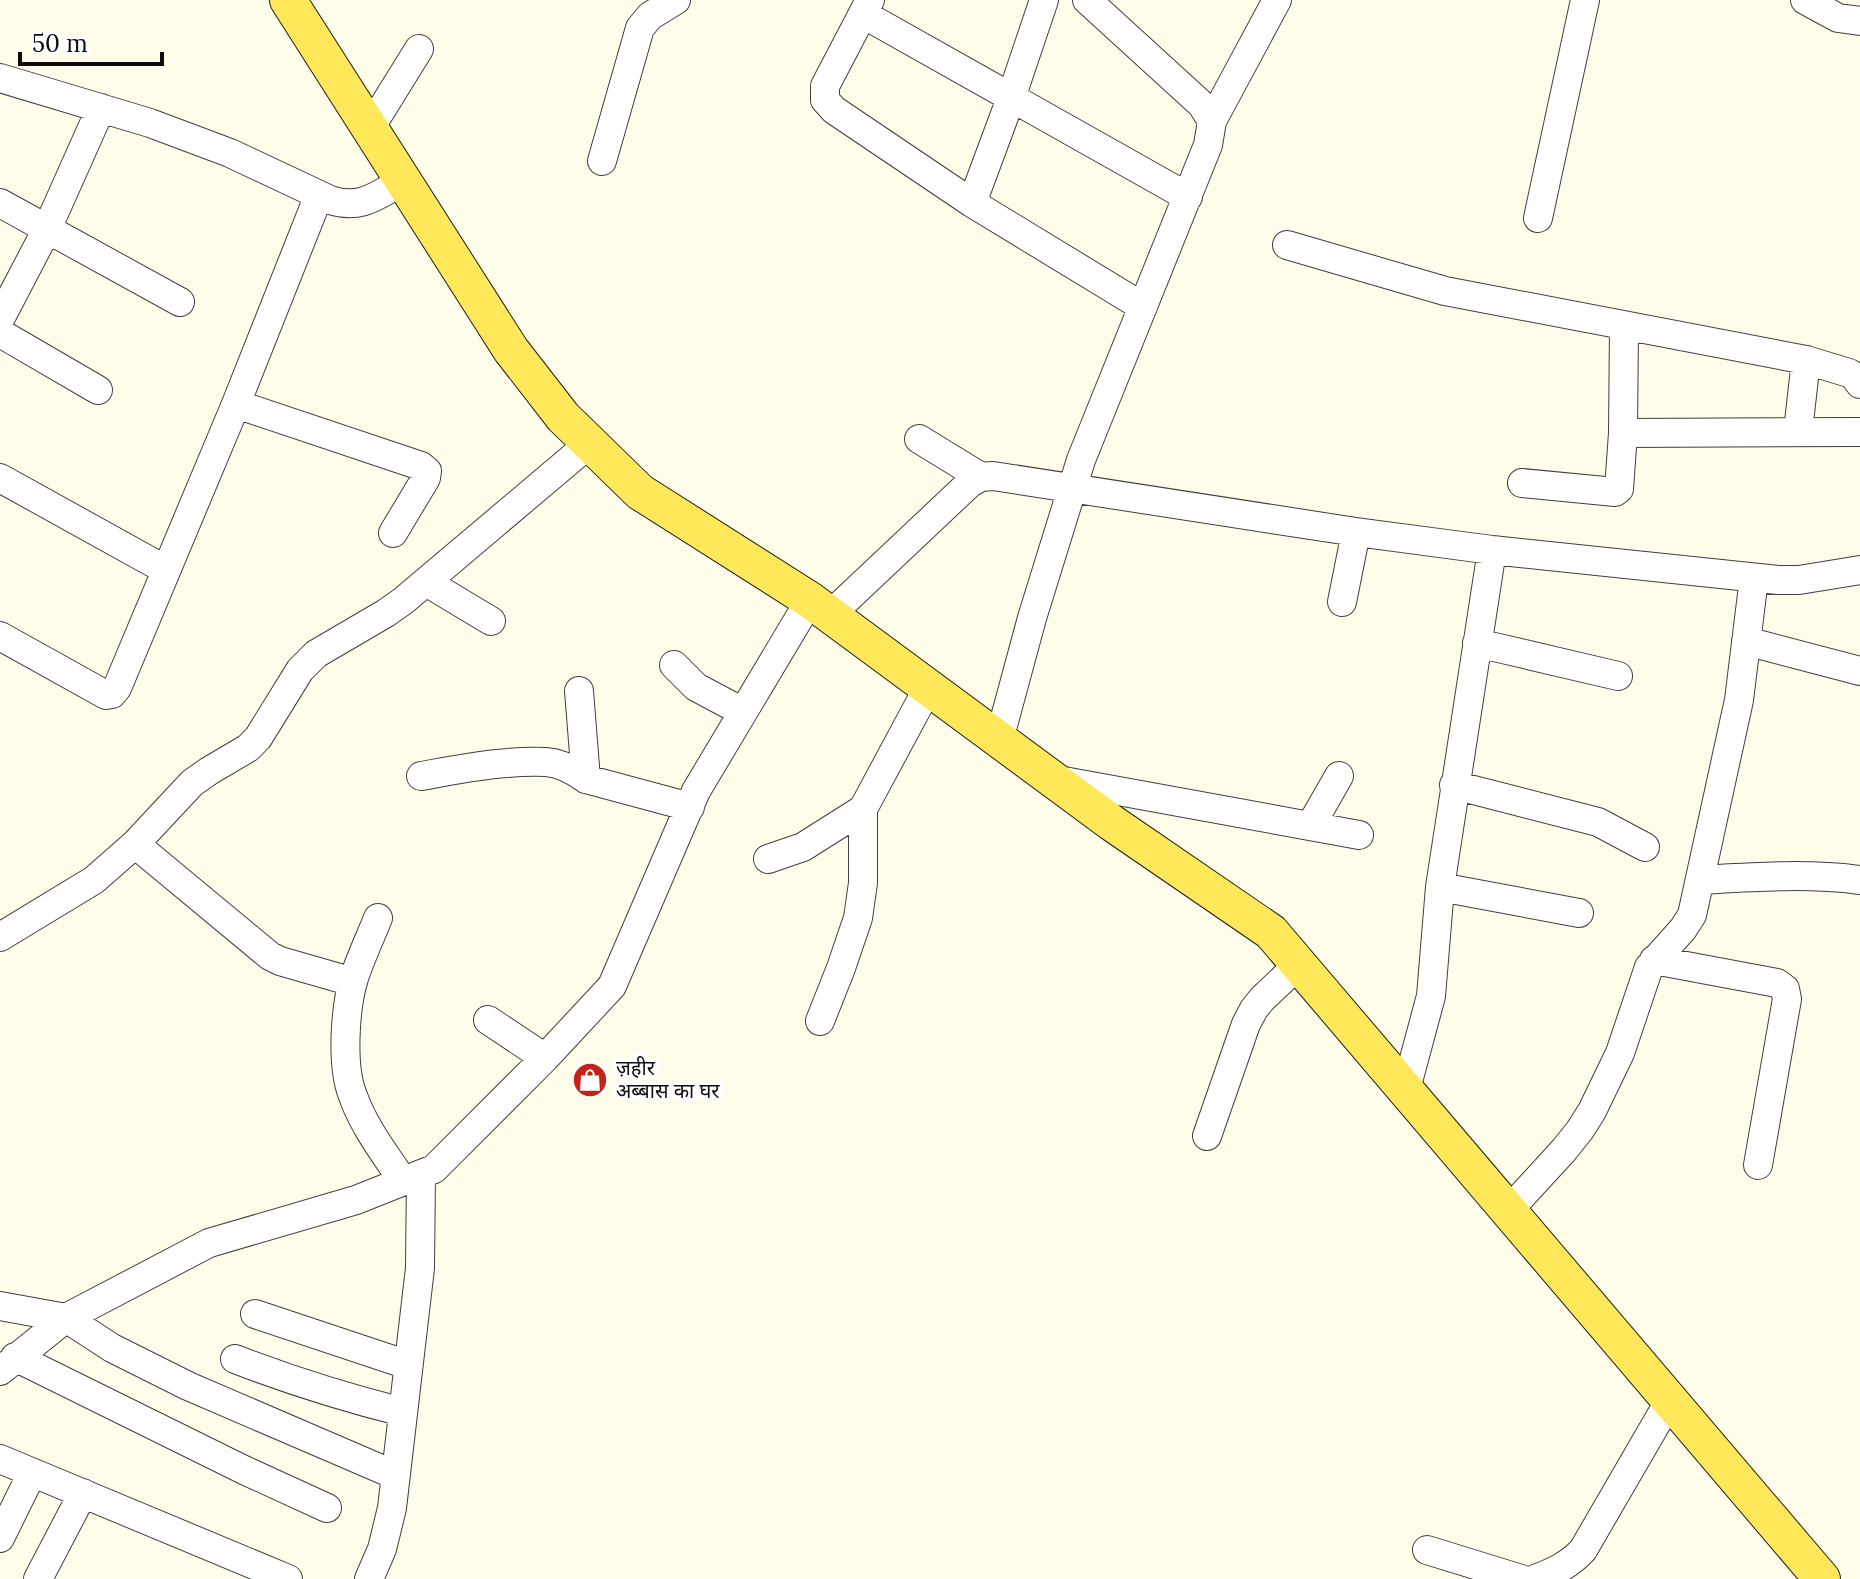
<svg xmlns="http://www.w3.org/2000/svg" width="1860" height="1579" font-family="Lora,'Noto Sans Devanagari',serif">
<rect width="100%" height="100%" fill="#fffdea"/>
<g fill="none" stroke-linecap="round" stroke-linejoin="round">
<!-- minor casing -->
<g stroke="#3f3f3f" stroke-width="30">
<path id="minor" d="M870 0 825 86V100L834 110 972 203 1143 307
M1805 0 1838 18 1860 21
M863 14 1188 197
M0 78 150 123 230 153 330 200C362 210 377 195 403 181
M1212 121 1277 0
M370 128 419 49
M602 161 640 28 650 16 676 0
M0 203 180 302
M972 203 1011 98 1044 0
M1538 218 1585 0
M1287 245 1445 291 1806 360 1849 373 1854 376 1860 384
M0 319 47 229 101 108
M0 333 98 390
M236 404 421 466 427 471 426 478 393 533
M1798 431 1806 360
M1623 433 1860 432
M919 439 981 477
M0 478 166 570
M1522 483 1615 492 1619 489 1623 433 1624 326
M426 582 491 621
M1342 602 1356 532
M830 615 970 483 981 477 993 476 1356 532 1492 550 1778 580H1799L1860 570
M0 636 106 695 112 694 117 688 236 404 319 195
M1746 641 1860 671
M1477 643 1618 676
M674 665 696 687 743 712
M579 691 586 779
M999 740 1032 618 1081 460 1208 145 1212 121 1202 105 1087 0
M421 776C461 769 505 760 546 762 560 763 575 771 586 779L690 807
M1058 780 1359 835
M1454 785 1598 822 1645 847
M1311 825 1339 776
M135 844 270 956 280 961 353 982
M768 859 803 847 863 809
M1700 880C1754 877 1806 873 1860 880
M1440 887 1579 913
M378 918C370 938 360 959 353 981 345 1011 341 1067 353 1096 364 1127 385 1154 403 1181
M0 937 94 880 135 844 192 783 209 771 248 748 258 738 300 670 316 654 386 613 403 601 590 443
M1654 960 1777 983 1785 989 1787 999 1758 1165
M488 1020 545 1058
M820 1021 841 968 858 918 863 883V809L928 688
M1406 1089 1431 996 1440 887 1492 550
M1207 1136 1246 1024 1254 1009 1262 999 1299 964
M1509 1210 1564 1150 1580 1130 1592 1111 1620 1053 1649 967 1683 929 1692 915 1739 700 1754 578
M0 1306 66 1318 112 1348 188 1386 395 1475
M255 1314 408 1365
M15 1357 244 1470 327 1508
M235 1359C292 1381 343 1397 403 1412
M0 1371 66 1318 209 1243 356 1200 434 1169 545 1058 612 986 696 791 810 600
M0 1459 288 1579
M0 1538 32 1473
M1427 1550 1521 1579
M38 1579 83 1493
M369 1579 382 1549 392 1508 420 1268 421 1174
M1535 1579C1554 1572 1569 1565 1583 1550L1670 1400"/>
</g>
<!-- major casing -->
<g stroke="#1d1d1d" stroke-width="38">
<path id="major" d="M288 0 511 350 563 417 640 492 810 600 1112 823 1271 932 1822 1579"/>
</g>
<!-- minor -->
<use href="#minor" stroke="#fff" stroke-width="28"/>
<!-- major -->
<use href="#major" stroke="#ffe75a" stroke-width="36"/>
</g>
<!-- icons -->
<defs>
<g id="shop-disc" transform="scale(1.8)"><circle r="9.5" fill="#c5231a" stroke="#fff"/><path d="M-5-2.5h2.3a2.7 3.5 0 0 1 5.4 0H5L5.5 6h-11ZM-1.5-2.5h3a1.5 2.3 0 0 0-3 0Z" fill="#fff"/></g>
</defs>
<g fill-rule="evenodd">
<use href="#shop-disc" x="590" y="1080"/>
</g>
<g text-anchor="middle" stroke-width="8" stroke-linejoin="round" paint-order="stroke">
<!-- poi labels -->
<g font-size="20" fill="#0c0c0c" stroke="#fff" text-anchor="start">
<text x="616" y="1075">ज़हीर<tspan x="616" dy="23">अब्बास का घर</tspan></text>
</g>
</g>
<!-- scale -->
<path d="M20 52v12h142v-12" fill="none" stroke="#0c0c0c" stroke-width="4"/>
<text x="32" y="52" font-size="24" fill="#0c0c0c" stroke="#ffffff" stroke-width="6" paint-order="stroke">50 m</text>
</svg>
